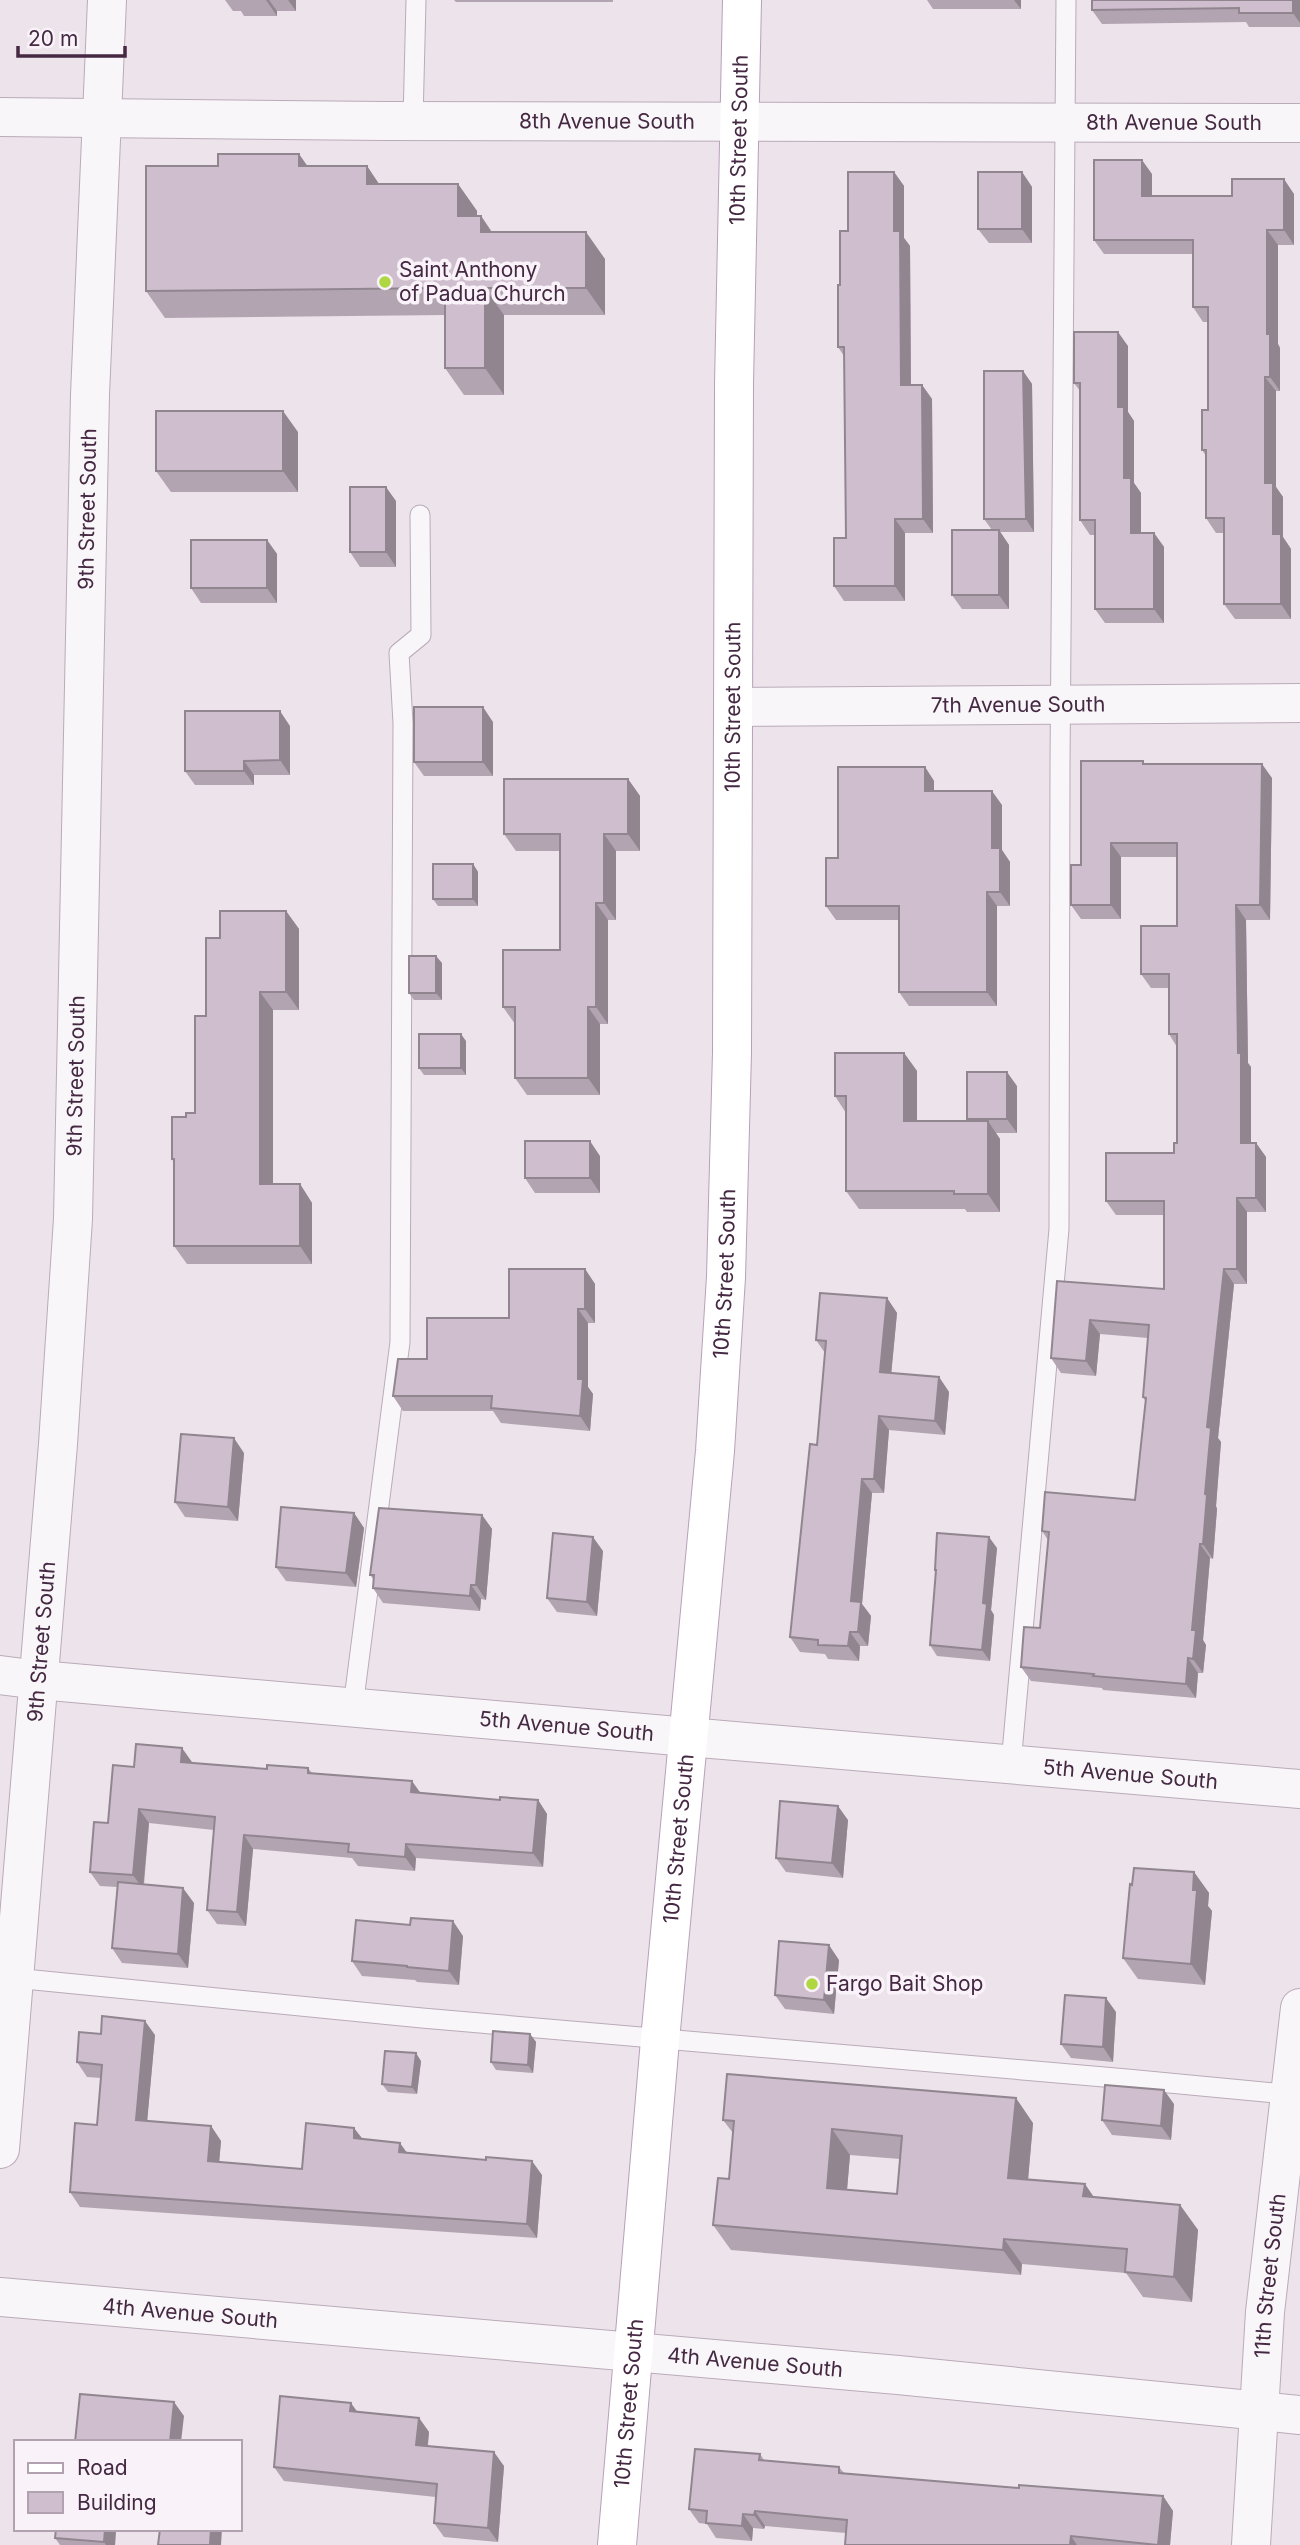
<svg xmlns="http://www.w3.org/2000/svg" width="1300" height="2545" font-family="Inter,sans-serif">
<rect width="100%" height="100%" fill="#ece3eb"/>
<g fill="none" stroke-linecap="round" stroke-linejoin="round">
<!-- service casing -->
<g stroke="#baabb9" stroke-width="21">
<path id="service" d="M413 121 416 0
M353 1707 400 1342 403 723 399 653 421 635 420 515
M1011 1764 1059 1229 1060 765 1066 0
M14 1978 422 2018 1127 2079 1296 2095"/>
</g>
<!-- minor casing -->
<g stroke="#baabb9" stroke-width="40">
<g id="minor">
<path id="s1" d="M0 117 385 121 1300 123"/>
<path id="s2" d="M734 707 1300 703"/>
<path id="s3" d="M0 1675 39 1680 688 1737"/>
<path id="s4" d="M0 2149 58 1444 73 1219 90 395 107 0"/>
<path id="s5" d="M0 2297 898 2375 1300 2415"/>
<path id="s6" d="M1251 2545 1265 2312 1300 2008"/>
</g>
</g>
<!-- tertiary casing -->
<g stroke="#baabb9" stroke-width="40">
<g id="tertiary">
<path id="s7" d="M688 1737 1300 1789"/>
</g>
</g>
<!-- primary casing -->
<g stroke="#b8a1b8" stroke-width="40">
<g id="primary">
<path id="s8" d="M617 2545 660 2040 715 1451 726 1277 732 1053 734 384 742 0"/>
</g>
</g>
<!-- service -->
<use href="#service" stroke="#f9f6f9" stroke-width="19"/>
<!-- minor -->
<use href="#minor" stroke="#f9f6f9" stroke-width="38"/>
<!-- tertiary -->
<use href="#tertiary" stroke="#f9f6f9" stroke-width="38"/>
<!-- primary -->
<use href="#primary" stroke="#fff" stroke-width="38"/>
</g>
<!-- wall -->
<path fill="#b2a4b1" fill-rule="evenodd" d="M225 0H296V11H277V16H244L241 11H233Z
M454 0H613V2H456Z
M927 0H1021V9H933Z
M1300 0V27H1249L1246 22 1102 24 1092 10Z
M307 166H367L379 184H458L477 211V216H481L492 232 605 259V315H504V395H464L445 368V315L165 318 146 291Z
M894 172 904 186V238L910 246 911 385H922L932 399 933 533H905V601H844L834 586 846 538 844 356 838 347 840 285 848 231Z
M1022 172 1032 187V243H989L978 229Z
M1152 174V196H1232L1294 194V245H1278V344L1280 348V391H1276V487L1283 497V537L1291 549V619H1235L1224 604V533H1216L1206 518V456L1202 450 1208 410V322H1203L1193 307V254H1104L1094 240Z
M1128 346V412L1134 421V483L1141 493V533H1154L1164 547V623H1105L1095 609V535H1090L1080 520V391L1074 383Z
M1023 371 1032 384 1034 532H1000L1009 545V609H962L952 595 992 530 984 519Z
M298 432V492H171L156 471Z
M396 501V567H360L350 552Z
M267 540 277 554V603H201L191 588Z
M493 722V776H424L414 762Z
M290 726V775H254V785H195L185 771Z
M1143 761 1145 764 1272 778 1270 920H1246L1248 1063 1251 1067V1143H1256L1266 1157V1212H1247V1284H1234L1218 1438 1221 1442 1216 1506 1217 1509 1213 1559 1210 1558 1203 1640 1206 1645 1203 1673H1198L1196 1698 1103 1690 1102 1688 1031 1681 1021 1667 1040 1628 1048 1540 1042 1531 1135 1500 1146 1402 1143 1397 1148 1338 1100 1334 1096 1376 1061 1373 1051 1358 1057 1281 1164 1289V1215H1116L1106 1201 1174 1153 1177 1143V1047L1169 1034V988H1151L1141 974 1177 926V857H1121V919H1081L1071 905 1081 865Z
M925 767 934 781V791L1002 805V850L1010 862V906H997V1006H909L899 992V920H836L826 906 838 858Z
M628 779 640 796V851H616V920H608V1024H600V1095H527L515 1078V1024L503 1007 560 950V851H516L504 834Z
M473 864 478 872V906H438L433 899Z
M286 911 299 929V1010H273V1184H300L312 1203V1264H187L174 1246V1163L172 1159 186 1117 195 1113 206 1016 220 938Z
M442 963V1000H414L409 993Z
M466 1041V1075H424L419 1068Z
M904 1053 917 1071V1121H969L967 1119 1017 1086V1133H996L1000 1139V1212H967L965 1209H859L846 1191V1113L835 1096Z
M600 1156V1193H535L525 1178Z
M585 1269 595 1284V1323H588V1387L593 1394 590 1431 501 1423 493 1411H403L393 1396 427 1359 509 1318Z
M887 1298 897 1313 891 1373 939 1377 949 1392 945 1435 889 1430 884 1493H872L862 1604 871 1616 868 1646H860L859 1661 828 1659 825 1654 800 1652 790 1637 817 1445 825 1353 816 1340Z
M244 1453 238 1521 185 1517 175 1502Z
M354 1513 364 1528 356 1587 286 1581 276 1567Z
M482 1515 492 1529 486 1600 481 1599 480 1611 383 1603 373 1588 374 1580 370 1575Z
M997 1548 991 1610 994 1615 990 1661 937 1656 930 1645 936 1573 935 1570Z
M603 1551 597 1616 557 1612 547 1598Z
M192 1762V1763L267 1769 308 1768 312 1773 420 1793 500 1800H538L547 1814 543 1867 416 1858 415 1871 358 1866 352 1858 253 1849 246 1926 217 1924 207 1910 214 1830 149 1823 144 1885 194 1903 188 1968 122 1963 112 1948 117 1887 100 1886 90 1872 108 1823 134 1767Z
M848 1820 843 1878 786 1872 776 1858Z
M1194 1872 1209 1893 1208 1906 1212 1911 1205 1985 1138 1979 1123 1958 1132 1885Z
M463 1936 459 1985 417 1982 415 1980 362 1976 352 1961Z
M839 1960 834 2014 785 2009 775 1995Z
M1116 2012 1113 2062 1071 2058 1061 2044Z
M101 2034 155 2035 147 2121 211 2126 221 2141 219 2162 302 2169 362 2139 407 2153 542 2175 537 2238 80 2207 70 2192 97 2125 101 2078 87 2077 77 2062Z
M530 2034 536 2042 533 2073 496 2070 491 2062Z
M421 2061 417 2094 388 2092 382 2084Z
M1174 2104 1171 2140 1112 2135 1102 2120Z
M723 2120 1033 2123 1028 2179 1094 2197 1180 2205 1198 2230 1192 2302 1143 2297 1126 2273 1022 2264 1021 2275 731 2250 713 2225 729 2179 733 2133ZM850 2155 900 2159 897 2194 847 2190Z
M358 2412 419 2418 429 2432 428 2446 504 2466 498 2542 444 2537 434 2523 436 2497 284 2481 274 2467Z
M760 2454 764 2460 839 2467 844 2473 1019 2488 1163 2496 1173 2511 1170 2545H845L846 2533 765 2526 764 2529 753 2528 752 2541 716 2538 707 2524 699 2523 689 2509Z
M116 2529 115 2545H60L55 2538Z"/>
<!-- shaded-wall -->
<path fill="#918690" d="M266 0H269L277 11V16Z
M288 0H296V11Z
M1014 0H1021V9Z
M1293 0H1300V23L1293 13Z
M299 154 318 181 299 166Z
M1142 160 1152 174V210L1142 196Z
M367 166 385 193 367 184Z
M894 172 904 186V238L910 246 911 399 901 385 894 231Z
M1022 172 1032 187V243L1022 229Z
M1284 179 1294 194V245L1284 230Z
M458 184 477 211V243L458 216Z
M481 216 499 243 481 232Z
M1267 230 1278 245V344L1280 348V391L1270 377 1267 334Z
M586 232 605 259V315L586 288Z
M485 288 504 315V395L485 368Z
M1118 332 1128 346V412L1134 421V483L1141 493V547L1131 533 1124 478 1118 407Z
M1023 371 1032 384 1034 532 1026 519Z
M1265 377 1276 391V487L1283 497V537L1291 549V619L1281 604 1265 483Z
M922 385 932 399 933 533 923 519Z
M283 411 298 432V492L283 471Z
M386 487 396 501V567L386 552Z
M895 519 905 533V601L895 586Z
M999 530 1009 545V609L999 595Z
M1154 533 1164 547V623L1154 609Z
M267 540 277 554V603L267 588Z
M483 707 493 722V776L483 762Z
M280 711 290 726V775L280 760Z
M244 761 254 775V785L244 771Z
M1262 764 1272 778 1270 920 1260 905Z
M925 767 934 781V805L925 791Z
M628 779 640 796V851L628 834Z
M992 791 1002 805V850L1010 862V906L1000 892 992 848Z
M604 834 616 851V920L604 903Z
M1111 843 1121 857V919L1111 905Z
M473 864 478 872V906L473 899Z
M987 892 997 906V1006L987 992Z
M596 903 608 920V1024L596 1007Z
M1236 905 1246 920 1248 1063 1251 1067V1157L1241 1143 1238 1053Z
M286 911 299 929V1010L286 992Z
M436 956 442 963V1000L436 993Z
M260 992 273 1010V1203L260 1184Z
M588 1007 600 1024V1095L588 1078Z
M461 1034 466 1041V1075L461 1068Z
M904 1053 917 1071V1139L904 1121Z
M1007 1072 1017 1086V1133L1007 1119Z
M988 1121 1000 1139V1212L988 1194Z
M590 1141 600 1156V1193L590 1178Z
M1256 1143 1266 1157V1212L1256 1198Z
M300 1184 312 1203V1264L300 1246Z
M1237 1198 1247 1212V1284L1237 1269Z
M585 1269 595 1284V1323L585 1309Z
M1224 1269 1234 1284 1218 1438 1221 1442 1216 1506 1217 1509 1213 1559 1203 1544 1207 1427Z
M887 1298 897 1313 890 1387 880 1372Z
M578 1309 588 1323V1387L593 1394 590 1431 580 1416 578 1379Z
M1090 1320 1100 1334 1096 1376 1086 1361Z
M939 1377 949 1392 945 1435 935 1421Z
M879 1416 889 1430 884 1493 874 1479Z
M234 1438 244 1453 238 1521 228 1507Z
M862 1479 872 1493 862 1604 871 1616 868 1646 858 1632 851 1601Z
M354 1513 364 1528 356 1587 346 1573Z
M482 1515 492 1529 486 1600 476 1585Z
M593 1537 603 1551 597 1616 587 1602Z
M989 1537 997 1548 991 1610 994 1615 990 1661 982 1650 983 1603Z
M1200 1544 1210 1558 1203 1640 1206 1645 1203 1673 1193 1659 1192 1630Z
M471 1585 481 1599 480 1611 470 1596Z
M850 1632 860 1646 859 1661 848 1646Z
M1188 1658 1198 1673 1196 1698 1186 1684Z
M182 1748 192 1762 191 1776 181 1762Z
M412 1781 422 1795 411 1792Z
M538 1800 547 1814 543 1867 533 1853Z
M838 1806 848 1820 843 1878 832 1863Z
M139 1809 149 1823 143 1889 133 1875Z
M244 1835 253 1849 246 1926 237 1912Z
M406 1844 416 1858 415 1871 405 1857Z
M1194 1872 1209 1893 1208 1906 1212 1911 1205 1985 1191 1964Z
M183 1888 194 1903 188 1968 178 1954Z
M453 1921 463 1936 459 1985 449 1971Z
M829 1945 839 1960 834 2014 824 2000Z
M1106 1998 1116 2012 1113 2062 1103 2047Z
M145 2021 155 2035 146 2134 136 2120Z
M530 2034 536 2042 533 2073 528 2065Z
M416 2053 421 2061 417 2094 412 2087Z
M1164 2090 1174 2104 1171 2140 1161 2126Z
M1016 2098 1033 2123 1026 2203 1008 2178Z
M211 2126 221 2141 218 2176 208 2161Z
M354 2128 365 2142 354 2138Z
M832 2129 850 2155 845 2213 827 2188Z
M400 2143 410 2157 399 2152Z
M532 2161 542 2175 537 2238 527 2224Z
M1085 2184 1102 2209 1083 2196Z
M1180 2205 1198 2230 1192 2302 1174 2277Z
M1004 2239 1022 2264 1021 2275 1003 2250Z
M174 2402 184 2416 181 2442H170Z
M351 2403 361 2417 350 2411Z
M419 2418 429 2432 426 2459 416 2445Z
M494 2452 504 2466 498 2542 488 2528Z
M1163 2496 1173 2511 1170 2545H1158Z
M755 2511 765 2526 764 2529 754 2515Z
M743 2514 753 2528 752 2541 742 2526Z
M105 2529H116L115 2545H106L104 2542Z
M211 2529H222L221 2545H210Z
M1071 2536 1077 2545H1070Z"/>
<!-- building -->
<path fill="#cfbfce" stroke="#918690" stroke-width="2" fill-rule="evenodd" d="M1092 0H1293V13H1239V8L1092 10Z
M218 154H299V166H367V184H458V216H481V232H586V288H485V368H445V288L146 291V166H218Z
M1094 160H1142V196H1232V179H1284V230H1267V334H1270V377H1265V483H1273V534H1281V604H1224V518H1206V450H1202V410H1208V307H1193V240H1094Z
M848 172H894V231H900L901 385H922L923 519H895V586H834V538H846L844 347H838V285H840V231H848Z
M978 172H1022V229H978Z
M1074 332H1118V407H1124V478H1131V533H1154V609H1095V520H1080V383H1074Z
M984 371H1023L1026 519H984Z
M156 411H283V471H156Z
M350 487H386V552H350Z
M952 530H999V595H952Z
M191 540H267V588H191Z
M414 707H483V762H414Z
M185 711H280V760L244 761V771H185Z
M1081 761H1143V764H1262L1260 905H1236L1238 1053H1241V1143H1256V1198H1237V1269H1224L1207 1427 1211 1428 1205 1494 1207 1495 1203 1544H1200L1192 1630H1196L1193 1659 1188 1658 1186 1684 1093 1676 1094 1674 1021 1667 1024 1627 1040 1628 1049 1532 1042 1531 1045 1492 1135 1500 1146 1398 1143 1397 1149 1325 1090 1320 1086 1361 1051 1358 1057 1281 1164 1289V1201H1106V1153H1174V1143H1177V1034H1169V974H1141V926H1177V843H1111V905H1071V865H1081Z
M838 767H925V791H992V848H1000V892H987V992H899V906H826V858H838Z
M504 779H628V834H604V903H596V1007H588V1078H515V1007H503V950H560V834H504Z
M433 864H473V899H433Z
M220 911H286V992H260V1184H300V1246H174V1159H172V1117H186V1113H195V1016H206V938H220Z
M409 956H436V993H409Z
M419 1034H461V1068H419Z
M835 1053H904V1121H988V1194H954V1191H846V1096H835Z
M967 1072H1007V1119H967Z
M525 1141H590V1178H525Z
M509 1269H585V1309H578V1379H583L580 1416 491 1408 492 1396H393L398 1359H427V1318H509Z
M820 1293 887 1298 880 1372 939 1377 935 1421 879 1416 874 1479H862L851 1601 861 1602 858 1632H850L848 1646 818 1645V1640L790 1637 810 1444 817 1445 826 1341 816 1340Z
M181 1434 234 1438 228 1507 175 1502Z
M281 1507 354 1513 346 1573 276 1567Z
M379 1508 482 1515 476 1585H471L470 1596 373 1588 374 1575H370Z
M553 1533 593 1537 587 1602 547 1598Z
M937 1533 989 1537 983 1603 987 1604 982 1650 930 1645 936 1570H935Z
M136 1744 182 1748 181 1762 267 1769V1765L308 1768V1773L412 1781 411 1792 500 1800V1797L538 1800 533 1853 406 1844 405 1857 348 1852 349 1844 244 1835 237 1912 207 1910 215 1817 139 1809 133 1875 90 1872 94 1822 108 1823 113 1765 134 1767Z
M780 1801 838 1806 832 1863 776 1858Z
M1134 1868 1194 1872 1193 1890H1197L1191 1964 1123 1958 1130 1884 1132 1885Z
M118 1882 183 1888 178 1954 112 1948Z
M411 1918 453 1921 449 1971 407 1967V1966L352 1961 356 1920 410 1925Z
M779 1941 829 1945 824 2000 775 1995Z
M1065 1995 1106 1998 1103 2047 1061 2044Z
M102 2016 145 2021 136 2120 211 2126 208 2161 302 2169 306 2123 354 2128V2138L400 2143 399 2152 486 2160V2157L532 2161 527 2224 70 2192 75 2123 97 2125 102 2065 77 2062 79 2032 101 2034Z
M493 2031 530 2034 528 2065 491 2062Z
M385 2051 416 2053 412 2087 382 2084Z
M727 2074 1016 2098 1008 2178 1085 2184 1083 2196 1180 2205 1174 2277 1125 2272 1127 2249 1004 2239 1003 2250 713 2225 718 2178 729 2179 734 2121 723 2120ZM832 2129 902 2136 897 2194 827 2188Z
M1105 2085 1164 2090 1161 2126 1102 2120Z
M80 2394 174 2402 170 2442H75Z
M280 2396 351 2403 350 2411 419 2418 416 2445 494 2452 488 2528 434 2523 437 2484 274 2467Z
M695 2449 760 2454 759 2460 839 2467V2473L1019 2488V2485L1163 2496 1158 2545 1071 2536 1070 2545H845L847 2520 755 2511 754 2515 743 2514 742 2526 706 2523 707 2511 689 2509Z
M56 2529H105L104 2542 55 2538Z
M160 2529H211L210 2545H158Z"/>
<!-- markers -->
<g fill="#aed741" stroke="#f9f3f9" stroke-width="2.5">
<circle cx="385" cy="282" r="7"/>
<circle cx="812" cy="1984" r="7"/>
</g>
<g text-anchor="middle" stroke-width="7" stroke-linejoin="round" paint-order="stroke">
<!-- street labels -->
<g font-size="21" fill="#452943" stroke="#f9f3f9">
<text dy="7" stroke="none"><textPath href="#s1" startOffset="607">8th Avenue South</textPath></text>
<text dy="7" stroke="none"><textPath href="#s1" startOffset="1174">8th Avenue South</textPath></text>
<text dy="7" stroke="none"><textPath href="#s8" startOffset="2410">10th Street South</textPath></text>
<text dy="7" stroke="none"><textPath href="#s4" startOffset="1643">9th Street South</textPath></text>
<text dy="7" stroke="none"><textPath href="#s2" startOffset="284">7th Avenue South</textPath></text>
<text dy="7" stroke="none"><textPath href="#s8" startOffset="1843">10th Street South</textPath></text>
<text dy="7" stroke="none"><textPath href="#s4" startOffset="1076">9th Street South</textPath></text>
<text dy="7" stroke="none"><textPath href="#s8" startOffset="1276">10th Street South</textPath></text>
<text dy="7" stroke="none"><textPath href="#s4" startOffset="509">9th Street South</textPath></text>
<text dy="7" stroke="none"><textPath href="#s3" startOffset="569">5th Avenue South</textPath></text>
<text dy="7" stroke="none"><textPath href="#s7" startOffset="444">5th Avenue South</textPath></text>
<text dy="7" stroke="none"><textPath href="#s8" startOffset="709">10th Street South</textPath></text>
<text dy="7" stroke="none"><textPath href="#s6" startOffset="270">11th Street South</textPath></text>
<text dy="7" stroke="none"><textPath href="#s5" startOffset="191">4th Avenue South</textPath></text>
<text dy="7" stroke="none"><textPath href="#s5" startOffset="758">4th Avenue South</textPath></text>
<text dy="7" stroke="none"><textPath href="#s8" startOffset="142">10th Street South</textPath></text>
</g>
<!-- poi labels -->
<g font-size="21" fill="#452943" stroke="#f9f3f9" text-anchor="start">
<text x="399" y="277">Saint Anthony<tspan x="399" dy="24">of Padua Church</tspan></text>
<text x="826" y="1991">Fargo Bait Shop</text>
</g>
</g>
<!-- legend -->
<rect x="14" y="2440" width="228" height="91" fill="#f9f3f9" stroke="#b1a2b0" stroke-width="2"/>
<rect x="28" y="2463" width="35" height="10" fill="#ffffff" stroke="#b1a2b0" stroke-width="2"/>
<text x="77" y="2475" font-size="21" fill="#452943">Road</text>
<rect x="28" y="2492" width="35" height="21" fill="#cfbfce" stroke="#b1a2b0" stroke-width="2"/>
<text x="77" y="2510" font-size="21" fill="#452943">Building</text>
<!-- scale -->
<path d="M18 46v10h107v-10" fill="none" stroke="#452943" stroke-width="3.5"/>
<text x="28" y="46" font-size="21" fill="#452943" stroke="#f9f3f9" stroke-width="5" paint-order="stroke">20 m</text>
</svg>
